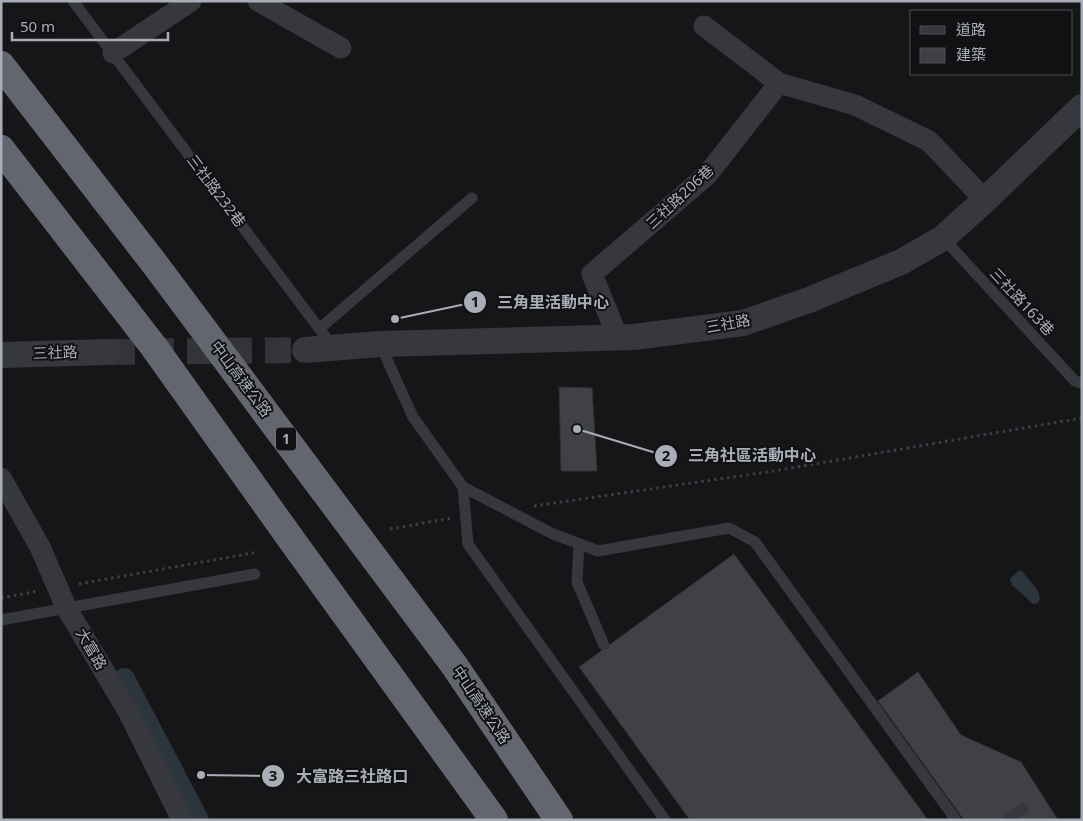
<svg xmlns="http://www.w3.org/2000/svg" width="1083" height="821" font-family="'Noto Sans','Noto Sans TC',sans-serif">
<rect width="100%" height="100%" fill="#161618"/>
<!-- water -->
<path fill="#2c353c" d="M1021 570 1031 582 1038 591 1040 598 1038 603 1033 604 1012 585 1010 579 1017 572Z"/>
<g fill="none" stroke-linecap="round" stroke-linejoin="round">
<!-- canal -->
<path stroke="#2c353c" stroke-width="22" d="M124 679 198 820"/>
</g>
<!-- building -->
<path fill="#404145" stroke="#303034" d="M559 387 592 388 597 471H561Z
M734 554 928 820H690L579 667Z
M918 672 961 735 1021 762 1058 820H964L878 701Z"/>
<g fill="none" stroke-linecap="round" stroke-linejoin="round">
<!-- tertiary-tunnel -->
<path stroke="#333438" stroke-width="26" stroke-dasharray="26 13" stroke-linecap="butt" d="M109 352 305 350"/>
<!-- path -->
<path stroke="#3d3f44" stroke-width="3" stroke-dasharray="2.5 4" stroke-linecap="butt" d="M534 506 774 471 1082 418
M390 529 452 518
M79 584 258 552
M1 598 38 591"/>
<!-- service -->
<path stroke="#37383d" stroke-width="11" d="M73 1 333 347
M943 238 1075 381 1081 383
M319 329 472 198
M380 344 413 417 463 487 553 534 598 551 729 528 755 542 956 820
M463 487 468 544 665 820
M579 544 577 582 604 645
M1 620 255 574
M1007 820 1023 809"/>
<!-- minor -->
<path stroke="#37383d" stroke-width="21" d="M258 1 341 48
M113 53 191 1
M779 83 855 105 929 141 985 200
M618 338 592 274 707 175 779 83 704 26
M1 478 40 547 66 607 129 713 182 820"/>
<!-- tertiary -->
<path stroke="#37383d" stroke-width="26" d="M305 350 380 344 634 337 743 323 809 300 901 262 943 238 985 200 1082 107
M1 355 109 352"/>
<!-- motorway -->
<path stroke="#63666e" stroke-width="28" d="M1 65 154 263 454 665 559 820
M1 149 154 347 288 535 494 820"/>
</g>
<g text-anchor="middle" stroke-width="4" stroke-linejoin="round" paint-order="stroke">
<!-- shield labels -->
<rect fill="#111113" stroke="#7b7e86" stroke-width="1" x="276" y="427.5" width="20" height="23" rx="4"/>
<g font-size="14" font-weight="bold" fill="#a8adb8">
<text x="286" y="444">1</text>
</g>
<!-- street labels -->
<g font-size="15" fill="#a8adb8" stroke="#111113">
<text transform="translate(216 191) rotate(53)" y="5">三社路232巷</text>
<text transform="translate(680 197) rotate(-43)" y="5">三社路206巷</text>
<text transform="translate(1022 302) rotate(47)" y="5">三社路163巷</text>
<text transform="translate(728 324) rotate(-10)" y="5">三社路</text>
<text transform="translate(55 353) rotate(-2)" y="5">三社路</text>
<text transform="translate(241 379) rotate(53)" y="5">中山高速公路</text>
<text transform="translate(91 649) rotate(60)" y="5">大富路</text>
<text transform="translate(481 705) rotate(56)" y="5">中山高速公路</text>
</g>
</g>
<!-- callouts -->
<path fill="none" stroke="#a8adb8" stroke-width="2" d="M395 319L475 302M577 429L666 456M201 775L273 776"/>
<g fill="#a8adb8" stroke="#111113" stroke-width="2">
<circle cx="395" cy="319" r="5"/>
<circle cx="577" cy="429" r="5"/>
<circle cx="201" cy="775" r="5"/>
<circle cx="475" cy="302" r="12"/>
<circle cx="666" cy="456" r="12"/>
<circle cx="273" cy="776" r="12"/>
</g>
<g font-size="15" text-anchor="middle" font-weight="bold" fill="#111">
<text x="475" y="307">1</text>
<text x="666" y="461">2</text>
<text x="273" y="781">3</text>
</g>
<g font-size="16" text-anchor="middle" font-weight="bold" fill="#a8adb8" stroke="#111113" stroke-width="4" stroke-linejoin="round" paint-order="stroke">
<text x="553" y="308">三角里活動中心</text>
<text x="752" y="461">三角社區活動中心</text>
<text x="352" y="782">大富路三社路口</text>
</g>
<!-- border -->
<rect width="1083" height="821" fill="none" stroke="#a8adb8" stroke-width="5"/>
<!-- legend -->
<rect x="910" y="10" width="162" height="65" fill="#111113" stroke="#4d4f55"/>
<rect x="920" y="26" width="25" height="8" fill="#37383d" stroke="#4d4f55"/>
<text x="956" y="35" font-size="15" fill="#a8adb8">道路</text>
<rect x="920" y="48" width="25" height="15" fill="#404145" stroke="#4d4f55"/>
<text x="956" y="60" font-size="15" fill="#a8adb8">建築</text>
<!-- scale -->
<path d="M12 32v8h156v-8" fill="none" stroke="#a8adb8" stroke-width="2.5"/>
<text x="20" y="32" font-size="15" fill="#a8adb8" stroke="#111113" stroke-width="4" paint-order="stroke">50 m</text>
</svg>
